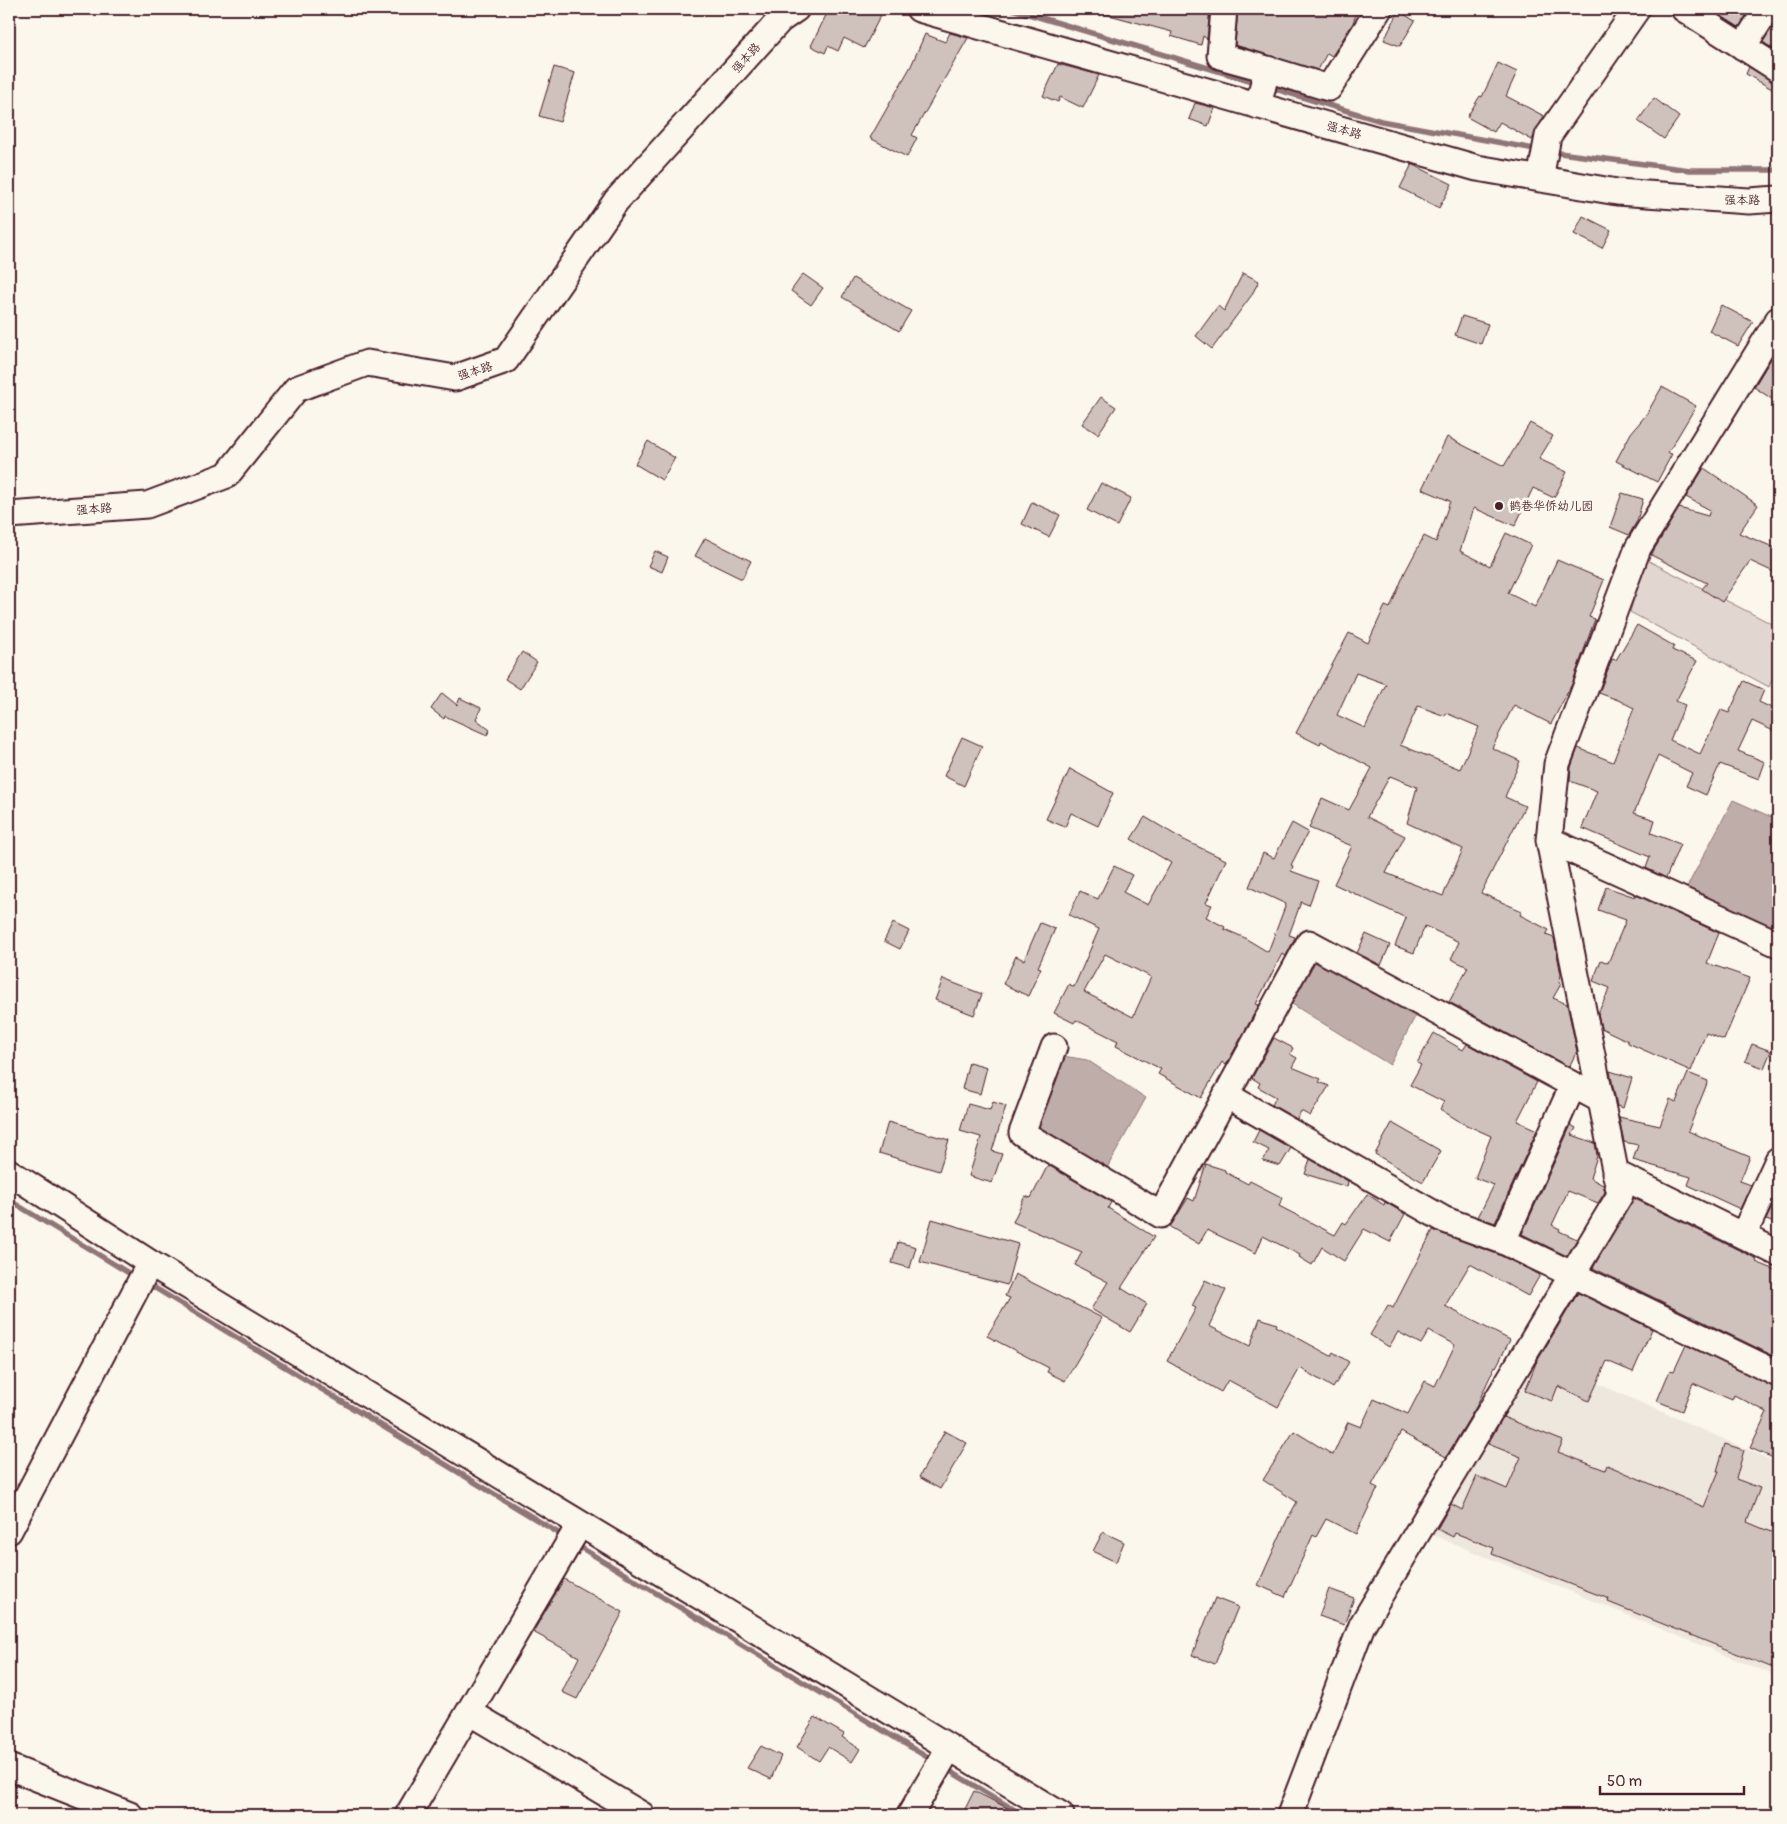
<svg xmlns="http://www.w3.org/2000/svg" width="1787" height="1824" font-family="Pangolin,'LXGW WenKai TC',sans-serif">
<rect width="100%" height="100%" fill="#fbf7ec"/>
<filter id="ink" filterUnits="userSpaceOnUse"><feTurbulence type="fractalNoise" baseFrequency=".02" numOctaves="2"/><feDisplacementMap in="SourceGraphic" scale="10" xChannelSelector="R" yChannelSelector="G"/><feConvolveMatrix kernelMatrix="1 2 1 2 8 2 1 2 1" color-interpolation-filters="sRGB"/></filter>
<g filter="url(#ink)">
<!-- built -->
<path fill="#eee7de" d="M1533 1355 1778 1463V1677L1428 1533Z"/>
<!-- green -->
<path fill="#e2d7d0" stroke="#967b7e" d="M1645 559 1778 627V665L1769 687 1630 612Z"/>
<!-- water -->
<path fill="#bfadaa" stroke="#907477" d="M1733 800 1778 820V918L1772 930 1687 887Z
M1318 956 1417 1013 1390 1065 1292 1004Z
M1063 1056 1087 1060 1146 1098 1102 1177 1031 1127Z"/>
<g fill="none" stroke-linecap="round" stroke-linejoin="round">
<!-- stream -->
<path stroke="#907477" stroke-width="5.5" d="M1012 9 1258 83
M1269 87 1381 121 1540 150
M1552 152 1690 170H1778
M9 1200 127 1272
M155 1288 565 1537
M575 1544 935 1762
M945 1768 1023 1815"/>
</g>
<!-- building -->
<path fill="#cfc2bc" stroke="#4a1f2b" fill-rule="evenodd" d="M829 9H884L864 48 844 38 838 51 828 46 825 53 811 46Z
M1103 9H1210L1207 39 1203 36 1201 45 1171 36 1172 32 1102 13Z
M1238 9H1358L1353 23 1332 56 1327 53 1318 70 1235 45Z
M1710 9H1750L1739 27Z
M1399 11 1415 21 1400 46 1384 40Z
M1778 18V52L1763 42Z
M950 33 968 38 912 135 917 138 907 157 870 138 911 66 925 34 945 42Z
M1498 63 1517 72 1506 96 1544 116 1532 140 1500 122 1494 132 1467 117 1480 96 1482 97Z
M1058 64 1099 75 1083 108 1060 97 1058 102 1043 96Z
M554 67 575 73 560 122 539 116Z
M1749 67 1775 83 1772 89 1746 74Z
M1654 98 1679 117 1664 139 1638 121Z
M1195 103 1215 108 1208 126 1189 119Z
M1412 164 1452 184 1439 208 1400 188Z
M1583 216 1611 230 1602 248 1574 234Z
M1243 273 1259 281 1251 296 1212 349 1196 336 1218 306 1224 311Z
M803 274 823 288 811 305 791 291Z
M853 278 911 311 899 331 842 297Z
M1721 305 1753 322 1738 346 1709 331Z
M1462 316 1488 324 1481 344 1455 335Z
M1778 347V403L1754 387Z
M1662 387 1696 406 1668 453 1672 454 1657 482 1616 461 1631 433 1646 415Z
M1101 397 1116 407 1098 434 1082 424Z
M1530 423 1553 436 1539 459 1567 472 1554 498 1533 488 1515 526 1474 508 1460 551 1490 566 1506 533 1531 545 1508 593 1535 607 1557 560 1604 580 1589 617 1595 619 1584 650 1572 684 1551 724 1514 705 1492 748 1520 761 1505 797 1525 806 1481 893 1522 911 1520 915 1549 930 1546 935 1554 938 1561 975 1559 983 1561 984 1553 998 1567 1004 1577 1051 1569 1067 1449 1002 1468 967 1451 959 1459 942 1425 926 1414 953 1395 946 1406 918 1334 884 1352 846 1309 828 1322 798 1349 810 1372 768 1321 741 1320 745 1296 733 1349 633 1368 643 1385 606 1390 608 1405 572 1424 536 1436 542 1450 501 1422 489 1447 437 1504 466ZM1356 673 1386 684 1365 728 1337 715ZM1418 706 1445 716 1446 713 1479 727 1460 769 1400 745ZM1390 776 1417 787 1407 823 1463 849 1443 896 1386 873 1405 836 1367 817Z
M648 441 675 458 662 480 635 464Z
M1704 468 1758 505 1739 533 1778 549V574L1750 561 1722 602 1702 589 1707 583 1651 555 1679 508 1708 516 1710 510 1686 497Z
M1101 483 1131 498 1117 526 1087 510Z
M1622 493 1643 499 1637 521 1629 535 1610 527Z
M1032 502 1060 515 1049 537 1022 524Z
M705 538 751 561 742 579 695 556Z
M655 551 668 557 662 572 648 566Z
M1637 625 1674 646 1672 650 1697 661 1676 701 1685 705 1670 740 1700 754 1721 710 1729 713 1744 681 1764 690 1759 702 1778 711V733L1752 721 1738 751 1765 762 1759 779 1720 764 1706 795 1686 786 1692 773 1658 756 1634 813 1655 820 1651 833 1680 844 1666 878 1646 868 1650 857 1582 828 1597 791 1570 781 1571 767 1578 748 1613 762 1634 708 1618 700 1599 693 1612 659 1616 660Z
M522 652 537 662 520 689 505 679Z
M442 693 457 705 460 698 481 708 476 719 490 730 487 735 445 716 444 719 431 709Z
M962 737 982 746 964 786 944 776Z
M1070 769 1113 793 1098 826 1071 813 1065 827 1046 819Z
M1145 817 1184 840 1226 860 1206 903 1212 905 1206 917 1225 927 1224 929 1243 937 1268 952 1286 904 1249 887 1263 853 1274 858 1292 823 1308 832 1291 865 1293 866 1291 871 1318 881 1309 905 1301 902 1289 935 1295 937 1293 942 1286 956 1282 954 1256 1004 1259 1005 1226 1065 1222 1062 1201 1098 1158 1074 1161 1069 1116 1046 1118 1041 1076 1020 1074 1023 1054 1013 1069 984 1074 987 1099 929 1069 915 1080 891 1098 899 1114 866 1132 875 1123 892 1148 905 1171 863 1131 839ZM1105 954 1151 977 1133 1017 1084 992Z
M1606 887 1635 897 1636 895 1719 933 1707 963 1750 978 1724 1040 1706 1033 1691 1071 1628 1043V1041L1601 1028 1598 1013 1610 988 1593 981 1601 960 1608 963 1626 920 1598 910Z
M893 923 909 931 900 949 884 941Z
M1040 923 1055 929 1038 967 1041 968 1028 996 1003 984 1016 956 1024 960Z
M1366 934 1390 945 1381 965 1357 953Z
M943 979 982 994 974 1015 935 1000Z
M1434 1033 1463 1050 1467 1044 1537 1082 1517 1121 1537 1130 1495 1223 1478 1217 1494 1185 1475 1178 1491 1136 1462 1123 1440 1109 1444 1102 1410 1085 1421 1065 1417 1063Z
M1274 1038 1293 1048 1290 1054 1297 1058 1292 1067 1321 1079 1319 1082 1329 1086 1310 1116 1301 1111 1297 1119 1272 1105 1276 1097 1258 1087 1260 1083 1252 1078Z
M1752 1044 1771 1051 1764 1068 1745 1061Z
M969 1062 987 1067 980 1094 962 1089Z
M1610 1071 1632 1078 1623 1108 1617 1106Z
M1688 1073 1708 1081 1688 1131 1750 1157 1740 1181 1751 1185 1740 1209 1688 1185 1691 1177 1633 1160 1638 1145 1624 1142 1619 1117 1660 1126 1670 1099 1676 1102Z
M993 1102 1006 1106 992 1151 1002 1154 992 1183 969 1176 981 1137 960 1131 968 1104 990 1110Z
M888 1122 949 1140 939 1171 879 1153Z
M1392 1123 1441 1151 1423 1182 1375 1154Z
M1571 1125 1576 1128 1572 1135 1595 1143 1597 1156 1590 1178 1603 1185 1605 1192 1598 1203 1568 1191 1552 1225 1560 1229 1559 1231 1577 1239 1567 1256 1522 1234Z
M1259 1130 1291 1148 1280 1166 1263 1161 1269 1150 1253 1142Z
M1310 1159 1348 1181 1347 1187 1305 1174Z
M1206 1164 1225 1170V1172L1248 1184 1250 1181 1283 1198 1279 1206 1335 1235 1343 1222 1346 1224 1367 1194 1384 1205 1385 1202 1405 1214 1390 1242 1364 1229 1344 1261 1322 1247 1312 1265 1299 1257 1300 1255 1263 1236 1256 1253 1207 1230 1199 1244 1170 1227 1188 1198 1194 1201Z
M1048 1165 1111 1202 1108 1208 1154 1237 1121 1288 1147 1304 1130 1332 1091 1309 1108 1282 1075 1265 1082 1252 1013 1222 1025 1196 1031 1198Z
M1777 1196H1778V1224L1766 1220Z
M1633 1198 1757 1259 1756 1262 1778 1271V1358L1593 1268Z
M932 1219 1018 1244 1007 1285 920 1262Z
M1433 1230 1497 1254 1540 1275 1528 1296 1470 1264 1445 1306 1510 1340 1496 1367 1495 1366 1476 1407 1446 1457 1401 1432 1372 1485 1378 1488 1356 1534 1326 1519 1316 1537 1313 1535 1285 1597 1258 1585 1287 1520 1297 1502 1263 1480 1294 1431 1333 1455 1348 1422 1361 1427 1374 1399 1408 1414 1425 1381 1435 1386 1455 1345 1429 1331 1421 1344 1398 1332 1389 1347 1370 1335 1388 1305 1393 1308Z
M898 1242 916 1247 910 1268 892 1263Z
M1015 1274 1102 1318 1065 1381 1047 1372 1049 1368 987 1336 1010 1298 1005 1296Z
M1205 1280 1226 1290 1209 1326 1250 1346 1260 1318 1277 1324 1276 1326 1331 1356 1333 1352 1349 1362 1333 1388 1300 1368 1278 1407 1228 1380 1221 1392 1167 1361 1196 1308 1192 1306Z
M1578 1293 1652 1329 1633 1372 1607 1361 1589 1401 1558 1386 1552 1401 1525 1391 1536 1363Z
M1686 1345 1778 1388V1460L1750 1448 1767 1412 1734 1395 1732 1400 1693 1383 1682 1411 1657 1401 1670 1370 1674 1371Z
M1503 1417 1563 1441 1558 1452 1605 1470 1607 1465 1704 1507 1719 1471H1717L1725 1444 1744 1450 1736 1479 1760 1488 1747 1522 1778 1535V1670L1608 1602 1609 1599 1492 1554 1494 1548 1455 1533 1453 1537 1437 1529 1451 1504 1462 1510 1477 1476 1507 1489 1521 1457 1488 1444Z
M945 1431 967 1443 940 1489 919 1477Z
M1103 1532 1124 1542 1116 1562 1093 1551Z
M564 1579 623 1612 577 1699 562 1692 579 1657 533 1632Z
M1329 1589 1354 1598 1344 1625 1319 1616Z
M1215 1598 1238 1607 1215 1664 1192 1655Z
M815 1717 844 1734 842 1737 860 1749 852 1762 828 1747 819 1761 797 1747Z
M761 1746 781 1756 771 1779 747 1768Z
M974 1791 1021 1815H962Z"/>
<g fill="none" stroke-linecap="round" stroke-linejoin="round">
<!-- minor casing -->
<g stroke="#4a1f2b" stroke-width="29">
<path id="minor" d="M919 9 1477 168 1617 192 1749 201 1778 199
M1224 9 1220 56 1267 69 1258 106
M1684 9 1778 69
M1743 47 1767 9
M1267 69 1329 88 1379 9
M1540 179 1548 136 1637 9
M9 515 147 505 227 475 296 389 367 363 455 378 506 360 616 201 780 20 796 9
M1549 840 1778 944
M1054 1047 1022 1133 1161 1215 1309 943 1601 1100
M1573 1085 1503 1241 1778 1374
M1226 1095 1445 1220 1503 1241
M9 1172 150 1263 1061 1815
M1615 1173 1778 1253
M1743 1236 1778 1160
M9 1531 150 1263
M469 1712 642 1815
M9 1767 130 1815
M408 1815 580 1524
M910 1815 949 1748
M1290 1815 1362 1625 1620 1195 1549 840 1557 764 1638 548 1778 320"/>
</g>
<!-- minor -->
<use href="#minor" stroke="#fbf7ec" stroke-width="25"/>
</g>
</g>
<!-- markers -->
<circle fill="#4a1f2b" stroke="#fbf7ec" stroke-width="2" cx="1499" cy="506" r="5"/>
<g text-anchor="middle" stroke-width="5" stroke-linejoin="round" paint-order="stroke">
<!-- street labels -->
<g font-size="12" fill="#4a1f2b" stroke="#fbf7ec">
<text transform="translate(746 58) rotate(-48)" y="4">强本路</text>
<text transform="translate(1344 130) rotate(16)" y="4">强本路</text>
<text transform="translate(1742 200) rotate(1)" y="4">强本路</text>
<text transform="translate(475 371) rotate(-18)" y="4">强本路</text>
<text transform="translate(94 509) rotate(-4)" y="4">强本路</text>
</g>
<!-- poi labels -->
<g font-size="12" fill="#4a1f2b" stroke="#fbf7ec" text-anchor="start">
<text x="1509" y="510">鹊巷华侨幼儿园</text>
</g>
</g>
<!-- margin -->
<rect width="1787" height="1824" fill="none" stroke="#fbf7ec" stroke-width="30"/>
<rect x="15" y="15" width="1757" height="1794" fill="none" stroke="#4a1f2b" stroke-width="2" filter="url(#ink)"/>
<!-- scale -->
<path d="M1600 1786v8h144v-8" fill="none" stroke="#4a1f2b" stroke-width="2.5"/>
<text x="1607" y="1786" font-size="15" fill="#4a1f2b" stroke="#fbf7ec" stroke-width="4" paint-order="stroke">50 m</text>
</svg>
